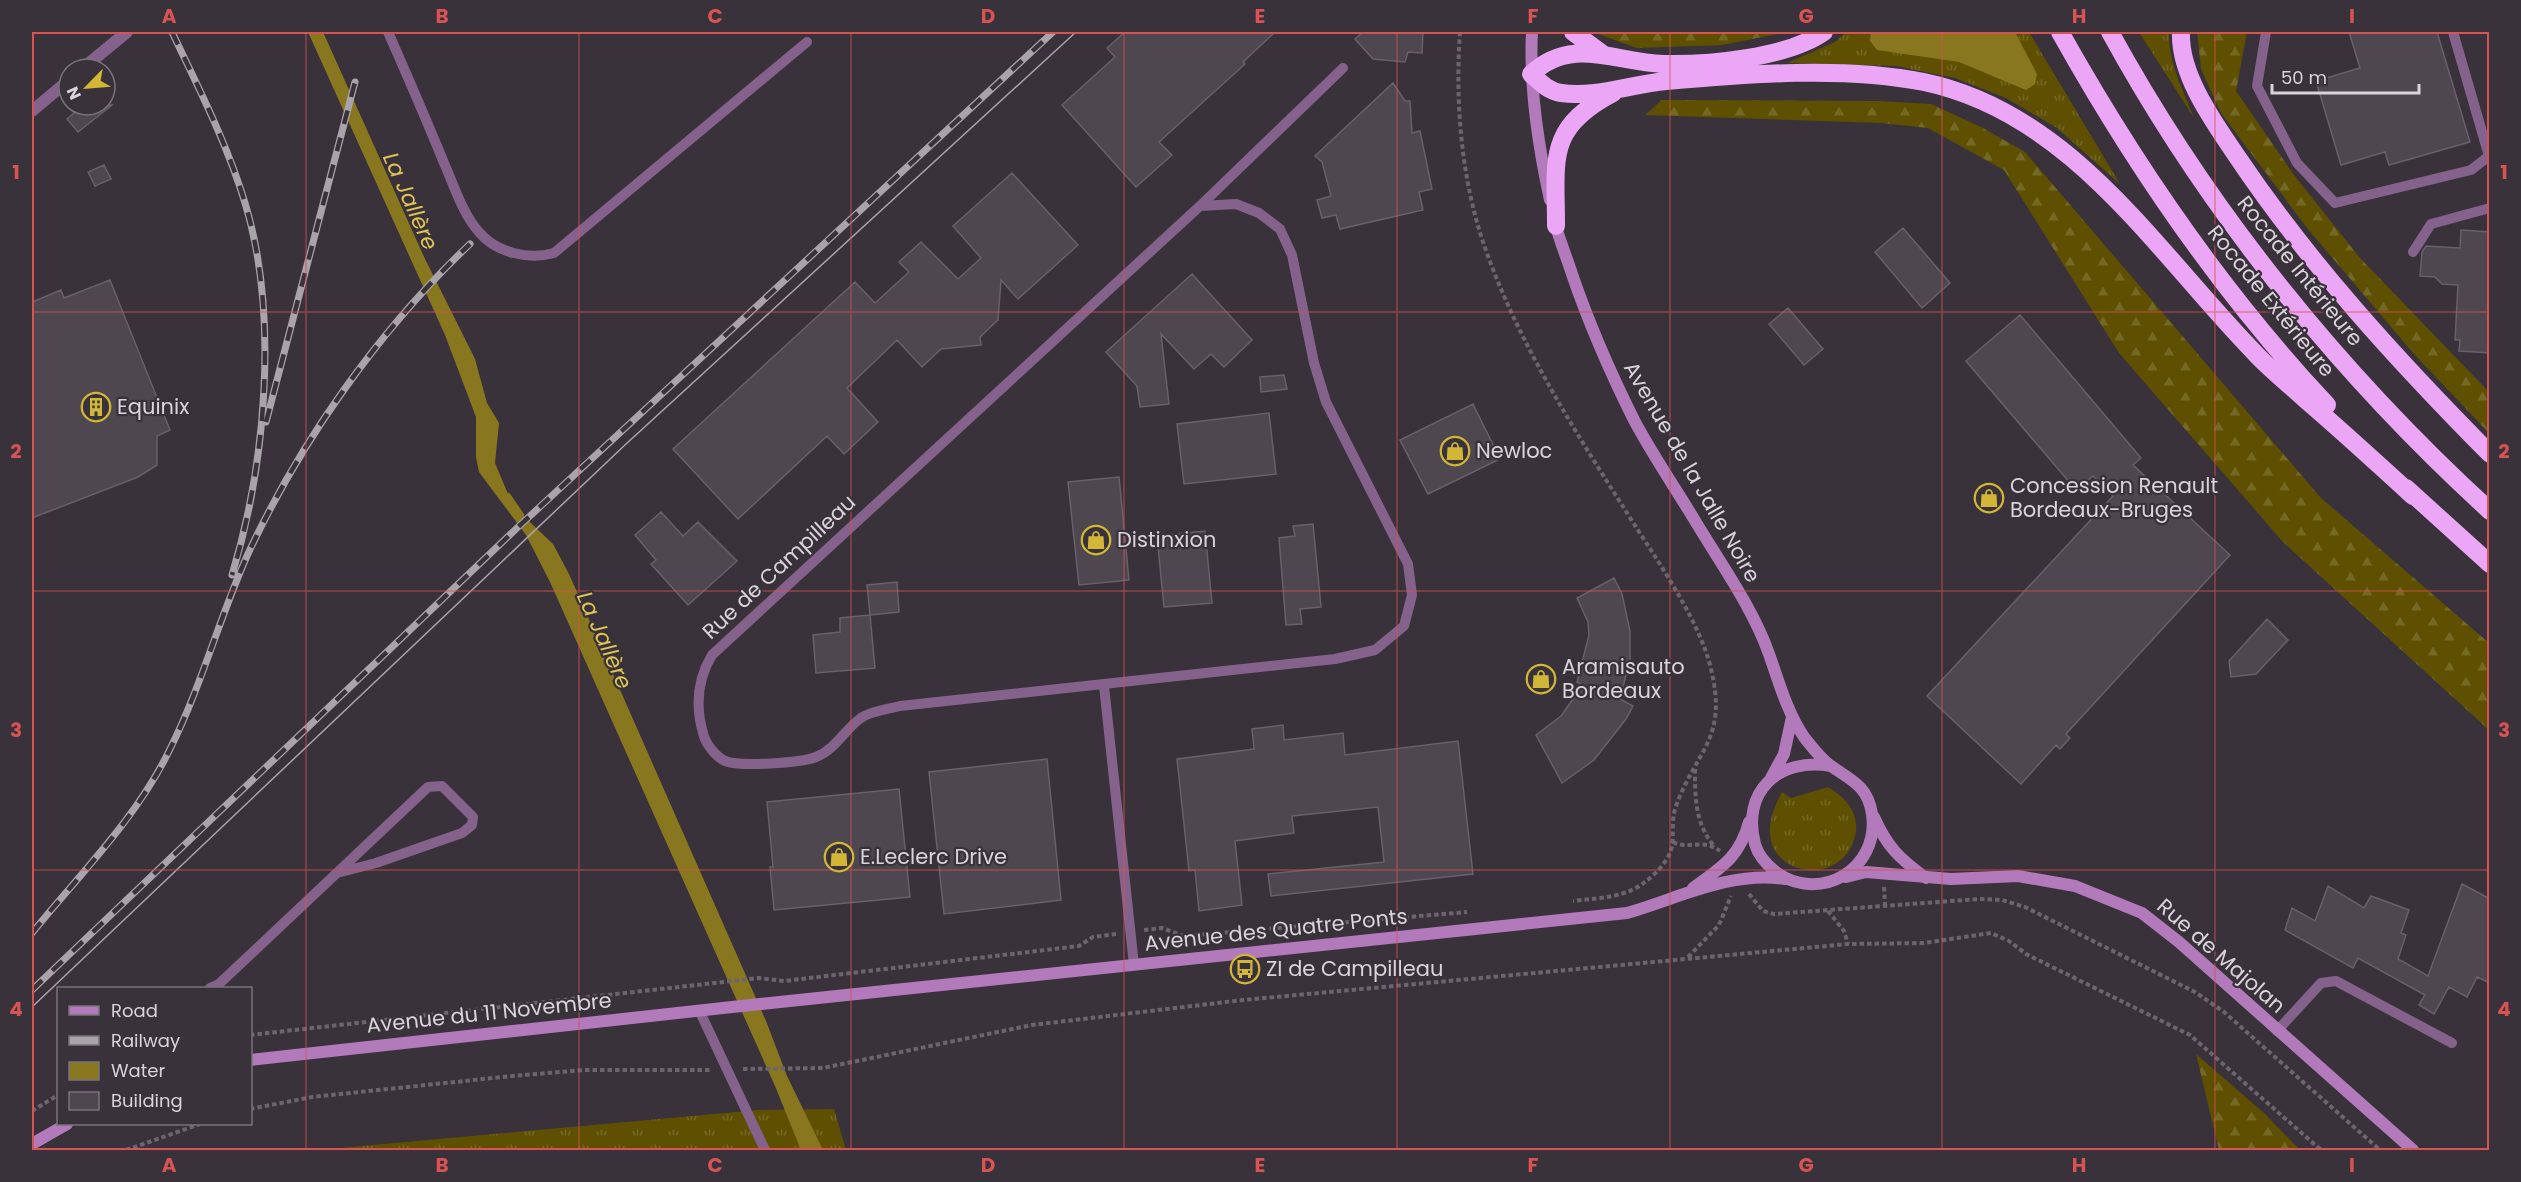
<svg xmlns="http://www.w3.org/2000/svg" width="2521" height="1182" font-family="Poppins,sans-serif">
<defs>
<pattern id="grass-tufts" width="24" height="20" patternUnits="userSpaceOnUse" patternTransform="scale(1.5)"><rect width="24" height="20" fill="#5e5000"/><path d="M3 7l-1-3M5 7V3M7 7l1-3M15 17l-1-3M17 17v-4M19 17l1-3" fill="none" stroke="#746825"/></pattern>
<pattern id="forest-firs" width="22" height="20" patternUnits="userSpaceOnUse" patternTransform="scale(1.5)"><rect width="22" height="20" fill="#5e5000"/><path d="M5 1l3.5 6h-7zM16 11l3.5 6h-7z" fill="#746825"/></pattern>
</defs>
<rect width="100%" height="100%" fill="#39323a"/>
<!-- grass -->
<path fill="url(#grass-tufts)" d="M1847 32H2029L2120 184 2057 128 2006 98 1955 78 1896 66 1787 63 1835 42Z
M2139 32H2169C2168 62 2183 90 2194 118Z
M1828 787C1844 797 1858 810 1856 831 1848 888 1766 879 1770 827 1771 814 1776 804 1782 792L1791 798Z
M834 1109 846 1150H319L758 1110Z"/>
<!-- forest -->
<path fill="url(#forest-firs)" d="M1593 32H1787L1722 45 1637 48Z
M2197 32H2247L2236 91 2294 175 2360 258 2489 392V433L2414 354 2307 228 2221 113 2201 69Z
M1662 100 1877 101 1931 104 1983 128 2025 152 2321 498 2489 643V730L2283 542 2119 353 2004 170 1928 128 1881 123 1645 115Z
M2196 1054 2264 1113 2300 1150H2219Z"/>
<!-- water -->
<path fill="#897720" d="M308 32H323L425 259 475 359 487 403 499 423 495 463 513 506 553 544 569 574 766 1021 787 1076 823 1150H801L775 1086 550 582 526 535 479 472 476 457V417L445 335Z
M1871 32H2015L2037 74 2035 84 2026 90 1959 62 1877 50 1870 41Z"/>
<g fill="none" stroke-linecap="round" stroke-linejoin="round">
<!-- stream -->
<path stroke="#897720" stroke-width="6" d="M508 496 521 515"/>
</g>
<!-- building -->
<path fill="#4e474f" stroke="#68606a" stroke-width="1.5" d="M1125 32H1275L1243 62 1245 64 1159 142 1172 155 1136 187 1062 105 1115 57 1107 48Z
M1363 32H1423L1422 53 1408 52 1405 62 1373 59 1355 39Z
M2349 32H2437L2470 142 2389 165 2385 152 2341 165 2316 81 2360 68Z
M1393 83 1405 101H1410L1412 133 1420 131 1432 189 1419 192 1423 210 1340 229 1336 215 1322 218 1317 200 1331 196 1322 162 1315 156Z
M83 105H112L78 132 67 119Z
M104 165 111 179 95 186 88 172Z
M1012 173 1078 245 1018 299 1001 280 998 320 980 337 981 345 941 349 922 367 897 340 847 388 878 422 844 454 827 436 738 519 673 449 855 282 875 303 909 272 899 262 921 242 958 279 981 258 953 226Z
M1903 228 1950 283 1922 308 1875 252Z
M2461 230 2490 232V353L2459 351 2460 340H2455L2458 285 2442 284 2435 277 2420 276 2422 252 2426 246 2460 248Z
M1192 274 1252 340 1224 367 1211 354 1194 369 1161 334 1169 404 1140 407 1137 386 1106 352Z
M110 280 170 430 157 436V465L138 477 32 518V302L61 290 64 298Z
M1788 308 1823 349 1804 365 1769 324Z
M2020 315 2141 458 2133 465 2230 555 2066 734 2070 738 2060 749 2056 745 2021 784 1927 696 2113 496 2093 476 2076 490 1966 361Z
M1284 375 1287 389 1261 392 1260 377Z
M1473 404 1500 459 1428 494 1400 440Z
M1269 413 1276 474 1184 484 1177 424Z
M1119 477 1129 580 1079 585 1068 482Z
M661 512 683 536 698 522 737 561 688 605 651 564 656 560 635 535Z
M1313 524 1321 607 1300 609 1302 624 1286 625 1279 538 1295 536 1293 526Z
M1205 531 1212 603 1164 607 1157 536Z
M1614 578 1622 594 1630 631V659L1620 699 1633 706 1626 719 1594 760 1562 783 1536 735 1561 716 1583 685 1577 682 1589 635 1588 622 1577 598Z
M897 582 899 612 870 615 867 585Z
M870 615 875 668 816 673 813 635 840 632V618Z
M2267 619 2288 640 2256 674 2231 677 2229 661Z
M1283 725 1284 740 1343 733 1345 755 1458 741 1473 874 1271 896 1268 874 1384 862 1378 807 1292 816 1294 833 1235 841 1242 905 1199 911 1195 870 1189 871 1177 759 1254 749 1252 729Z
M1047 759 1061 900 944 914 929 772Z
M899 789 910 897 774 910 770 867H773L767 802Z
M2462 884 2490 899V983L2477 977 2467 997 2449 987 2434 1014 2419 1005 2425 995 2358 958 2353 968 2285 930 2292 908 2315 921 2328 886 2364 908 2371 896 2409 910 2401 933 2406 935 2398 959 2428 976Z"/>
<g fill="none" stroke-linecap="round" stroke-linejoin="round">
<!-- path -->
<path stroke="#6c656d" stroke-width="4" stroke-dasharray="4.5 3" stroke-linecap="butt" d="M1460 32C1455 100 1461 176 1483 242 1515 336 1569 422 1622 505 1651 552 1699 617 1711 669 1728 739 1697 749 1676 806 1671 820 1674 832 1672 846 1670 859 1655 875 1645 882 1625 898 1598 898 1573 901
M1695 769C1695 798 1695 823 1714 846
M1673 842C1687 850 1703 838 1720 851
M1884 887 1885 905
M1749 894 1763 911 1774 914 1979 899 2002 900 2025 907 2195 992 2224 1012 2380 1150
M1828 911 1844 931 1848 944
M1144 930 1162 928 1184 936 1467 912
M1688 957 1719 925 1731 896
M250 1035 759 978 784 981 1079 946 1093 937 1116 934
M743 1069 823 1068 1032 1025 1243 1000 1848 944 1924 943 1991 933 2009 941 2026 954 2190 1035 2321 1150
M250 1109 312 1097 512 1076 585 1070H712
M32 1111 58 1095
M126 1150 200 1124"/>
<!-- lane -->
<path stroke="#85628b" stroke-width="10" d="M388 32C407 75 426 119 444 163 454 185 462 213 479 232 496 253 529 260 554 253L807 42
M2266 32 2257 86 2297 163 2335 203 2471 170 2489 156 2453 32
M1236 204 1259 213 1280 229 1292 255 1314 363 1326 402 1408 564 1412 595 1404 626 1375 650 1335 659 900 706C889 709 870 711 861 718 845 729 835 750 816 757 801 763 740 767 725 761 715 756 705 743 703 733 695 705 697 680 712 655L1200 206Z
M1200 206 1343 68
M2413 252 2431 224 2490 208
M1104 686 1134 965
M210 988 219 984 428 787 442 786 473 817 472 825 462 833 376 863 337 873
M699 1010 765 1150
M2277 1031 2321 983 2336 981 2452 1043"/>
<!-- street -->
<path stroke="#85628b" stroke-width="12" d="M82 69 127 32
M32 111 69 80"/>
<!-- secondary -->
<path stroke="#b27abb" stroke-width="12" d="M1532 32C1529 88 1538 145 1550 200
M1554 220C1559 239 1567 258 1573 277 1590 326 1611 374 1634 420 1652 454 1674 486 1694 519 1719 561 1753 608 1769 654 1779 682 1787 712 1804 737 1811 746 1822 760 1831 766 1851 780 1868 786 1872 814 1880 869 1820 904 1776 872 1767 865 1758 855 1755 844 1741 791 1779 757 1831 766
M1771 778 1784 754 1792 717
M1874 817C1887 847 1900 859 1926 878
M1846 877 1866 872 1951 879 2018 876 2075 886 2142 913 2179 942 2413 1150
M1693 888C1722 867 1739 858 1749 822
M250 1060 732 1007 1627 913C1679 898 1730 871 1785 879
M32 1144 67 1124"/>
<!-- highway -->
<path stroke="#eba6f6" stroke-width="18" d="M1573 32 1604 55
M1824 32C1787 58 1708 65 1663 64 1614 62 1572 36 1531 74 1540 82 1548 91 1561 93 1596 98 1632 84 1666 81 1748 74 1843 66 1924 82 2071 113 2155 250 2253 351 2269 369 2289 384 2307 401 2343 432 2378 464 2413 496
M2060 32C2135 166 2222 293 2327 405
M2110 32C2208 211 2339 373 2490 511
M2181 32C2179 74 2213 121 2236 155 2309 264 2398 361 2490 454
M1556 226C1556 159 1546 128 1613 93
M2406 488 2490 564"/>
<!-- tram -->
<path stroke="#a9a4aa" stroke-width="1.5" d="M32 1007 626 444 1076 32"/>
<!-- rail casing -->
<g stroke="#a9a4aa" stroke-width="7">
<path id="rail" d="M172 32C198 87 227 143 245 203 279 315 266 463 232 575
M266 422 355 82
M32 933C79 875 137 818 170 749 201 687 219 619 247 556 299 443 379 330 470 244
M32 990 517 528 1053 32"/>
</g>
<!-- rail -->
<use href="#rail" stroke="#39323a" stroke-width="4.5" stroke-dasharray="14" stroke-linecap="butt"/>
</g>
<!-- grid -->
<path fill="none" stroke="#d75354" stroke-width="1.5" stroke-opacity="0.55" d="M306 32V1150M579 32V1150M851 32V1150M1124 32V1150M1397 32V1150M1670 32V1150M1942 32V1150M2215 32V1150M32 312H2490M32 591H2490M32 870H2490"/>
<!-- icons -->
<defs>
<g id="building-ring" transform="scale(1.5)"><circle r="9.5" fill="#39323a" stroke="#d2b736" stroke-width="1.5"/><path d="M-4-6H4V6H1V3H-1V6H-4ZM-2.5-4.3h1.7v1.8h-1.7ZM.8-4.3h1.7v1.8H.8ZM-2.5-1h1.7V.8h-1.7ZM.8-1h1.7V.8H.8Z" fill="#d2b736"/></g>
<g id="shop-ring" transform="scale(1.5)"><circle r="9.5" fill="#39323a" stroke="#d2b736" stroke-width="1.5"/><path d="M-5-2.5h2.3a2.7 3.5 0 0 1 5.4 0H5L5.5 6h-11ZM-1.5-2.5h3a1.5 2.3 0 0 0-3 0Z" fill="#d2b736"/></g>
<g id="bus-ring" transform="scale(1.5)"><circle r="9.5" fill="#39323a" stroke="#d2b736" stroke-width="1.5"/><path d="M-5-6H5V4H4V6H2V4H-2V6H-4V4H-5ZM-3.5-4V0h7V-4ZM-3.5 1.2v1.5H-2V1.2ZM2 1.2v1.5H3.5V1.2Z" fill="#d2b736"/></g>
</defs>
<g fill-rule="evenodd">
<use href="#building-ring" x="96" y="407"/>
<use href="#shop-ring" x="1455" y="451"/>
<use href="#shop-ring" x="1989" y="498"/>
<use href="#shop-ring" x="1096" y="540"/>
<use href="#shop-ring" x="1541" y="679"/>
<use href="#shop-ring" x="839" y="857"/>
<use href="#bus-ring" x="1245" y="969"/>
</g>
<g text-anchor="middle" stroke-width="4.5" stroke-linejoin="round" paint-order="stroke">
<!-- street labels -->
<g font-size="21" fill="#d9d4da" stroke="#39323a">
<text transform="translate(2300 271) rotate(51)" y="7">Rocade Intérieure</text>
<text transform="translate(2271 301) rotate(51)" y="7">Rocade Extérieure</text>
<text transform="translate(1692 472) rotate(60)" y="7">Avenue de la Jalle Noire</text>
<text transform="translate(779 567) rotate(-43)" y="7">Rue de Campilleau</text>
<text transform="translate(1276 930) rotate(-6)" y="7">Avenue des Quatre Ponts</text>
<text transform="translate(2221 956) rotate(41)" y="7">Rue de Majolan</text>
<text transform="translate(489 1013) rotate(-6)" y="7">Avenue du 11 Novembre</text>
</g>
<!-- poi labels -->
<g font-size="21" fill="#d9d4da" stroke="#39323a" text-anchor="start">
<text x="117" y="414">Equinix</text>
<text x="1476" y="458">Newloc</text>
<text x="2010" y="493">Concession Renault<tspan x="2010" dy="24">Bordeaux-Bruges</tspan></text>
<text x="1117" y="547">Distinxion</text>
<text x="1562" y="674">Aramisauto<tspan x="1562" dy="24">Bordeaux</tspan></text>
<text x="860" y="864">E.Leclerc Drive</text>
<text x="1266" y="976">ZI de Campilleau</text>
</g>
<!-- water labels -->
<g font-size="22" font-style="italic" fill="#dec554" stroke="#39323a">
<text transform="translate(411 201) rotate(66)" y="8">La Jallère</text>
<text transform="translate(605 640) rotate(66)" y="8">La Jallère</text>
</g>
</g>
<!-- border -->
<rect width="2521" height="1182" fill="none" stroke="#39323a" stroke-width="66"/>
<!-- legend -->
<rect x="57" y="987" width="195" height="138" fill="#39323a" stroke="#79737a" stroke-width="1.5"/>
<rect x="69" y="1006" width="30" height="9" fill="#b27abb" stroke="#79737a" stroke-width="1.5"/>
<text x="111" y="1017" font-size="18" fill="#d9d4da">Road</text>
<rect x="69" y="1036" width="30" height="9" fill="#a9a4aa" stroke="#79737a" stroke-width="1.5"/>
<text x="111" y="1047" font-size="18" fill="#d9d4da">Railway</text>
<rect x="69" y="1062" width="30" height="18" fill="#897720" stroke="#79737a" stroke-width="1.5"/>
<text x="111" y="1077" font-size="18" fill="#d9d4da">Water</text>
<rect x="69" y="1092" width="30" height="18" fill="#4e474f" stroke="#79737a" stroke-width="1.5"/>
<text x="111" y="1107" font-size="18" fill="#d9d4da">Building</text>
<!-- north arrow -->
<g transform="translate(87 87) rotate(245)"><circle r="28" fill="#39323a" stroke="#79737a" stroke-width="1.5"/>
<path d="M0-4.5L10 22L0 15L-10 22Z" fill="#d2b736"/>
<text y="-9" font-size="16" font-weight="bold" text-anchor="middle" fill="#d9d4da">N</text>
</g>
<!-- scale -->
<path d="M2272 84v9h147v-9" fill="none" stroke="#d9d4da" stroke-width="3"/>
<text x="2281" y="84" font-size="18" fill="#d9d4da" stroke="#39323a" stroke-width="4.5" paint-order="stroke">50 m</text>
<rect x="33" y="33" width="2455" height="1116" fill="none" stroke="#d75354" stroke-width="2"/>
<g font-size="20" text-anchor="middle" font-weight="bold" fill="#d75354">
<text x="169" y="23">A</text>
<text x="442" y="23">B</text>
<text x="715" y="23">C</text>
<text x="988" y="23">D</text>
<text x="1260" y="23">E</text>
<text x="1533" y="23">F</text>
<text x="1806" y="23">G</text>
<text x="2079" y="23">H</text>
<text x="2352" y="23">I</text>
<text x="16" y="179">1</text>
<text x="2504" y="179">1</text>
<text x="16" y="458">2</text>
<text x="2504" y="458">2</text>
<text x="16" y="737">3</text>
<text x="2504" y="737">3</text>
<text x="16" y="1016">4</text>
<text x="2504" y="1016">4</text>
<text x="169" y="1172">A</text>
<text x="442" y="1172">B</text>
<text x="715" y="1172">C</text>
<text x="988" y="1172">D</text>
<text x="1260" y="1172">E</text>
<text x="1533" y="1172">F</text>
<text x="1806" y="1172">G</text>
<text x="2079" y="1172">H</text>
<text x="2352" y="1172">I</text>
</g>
</svg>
